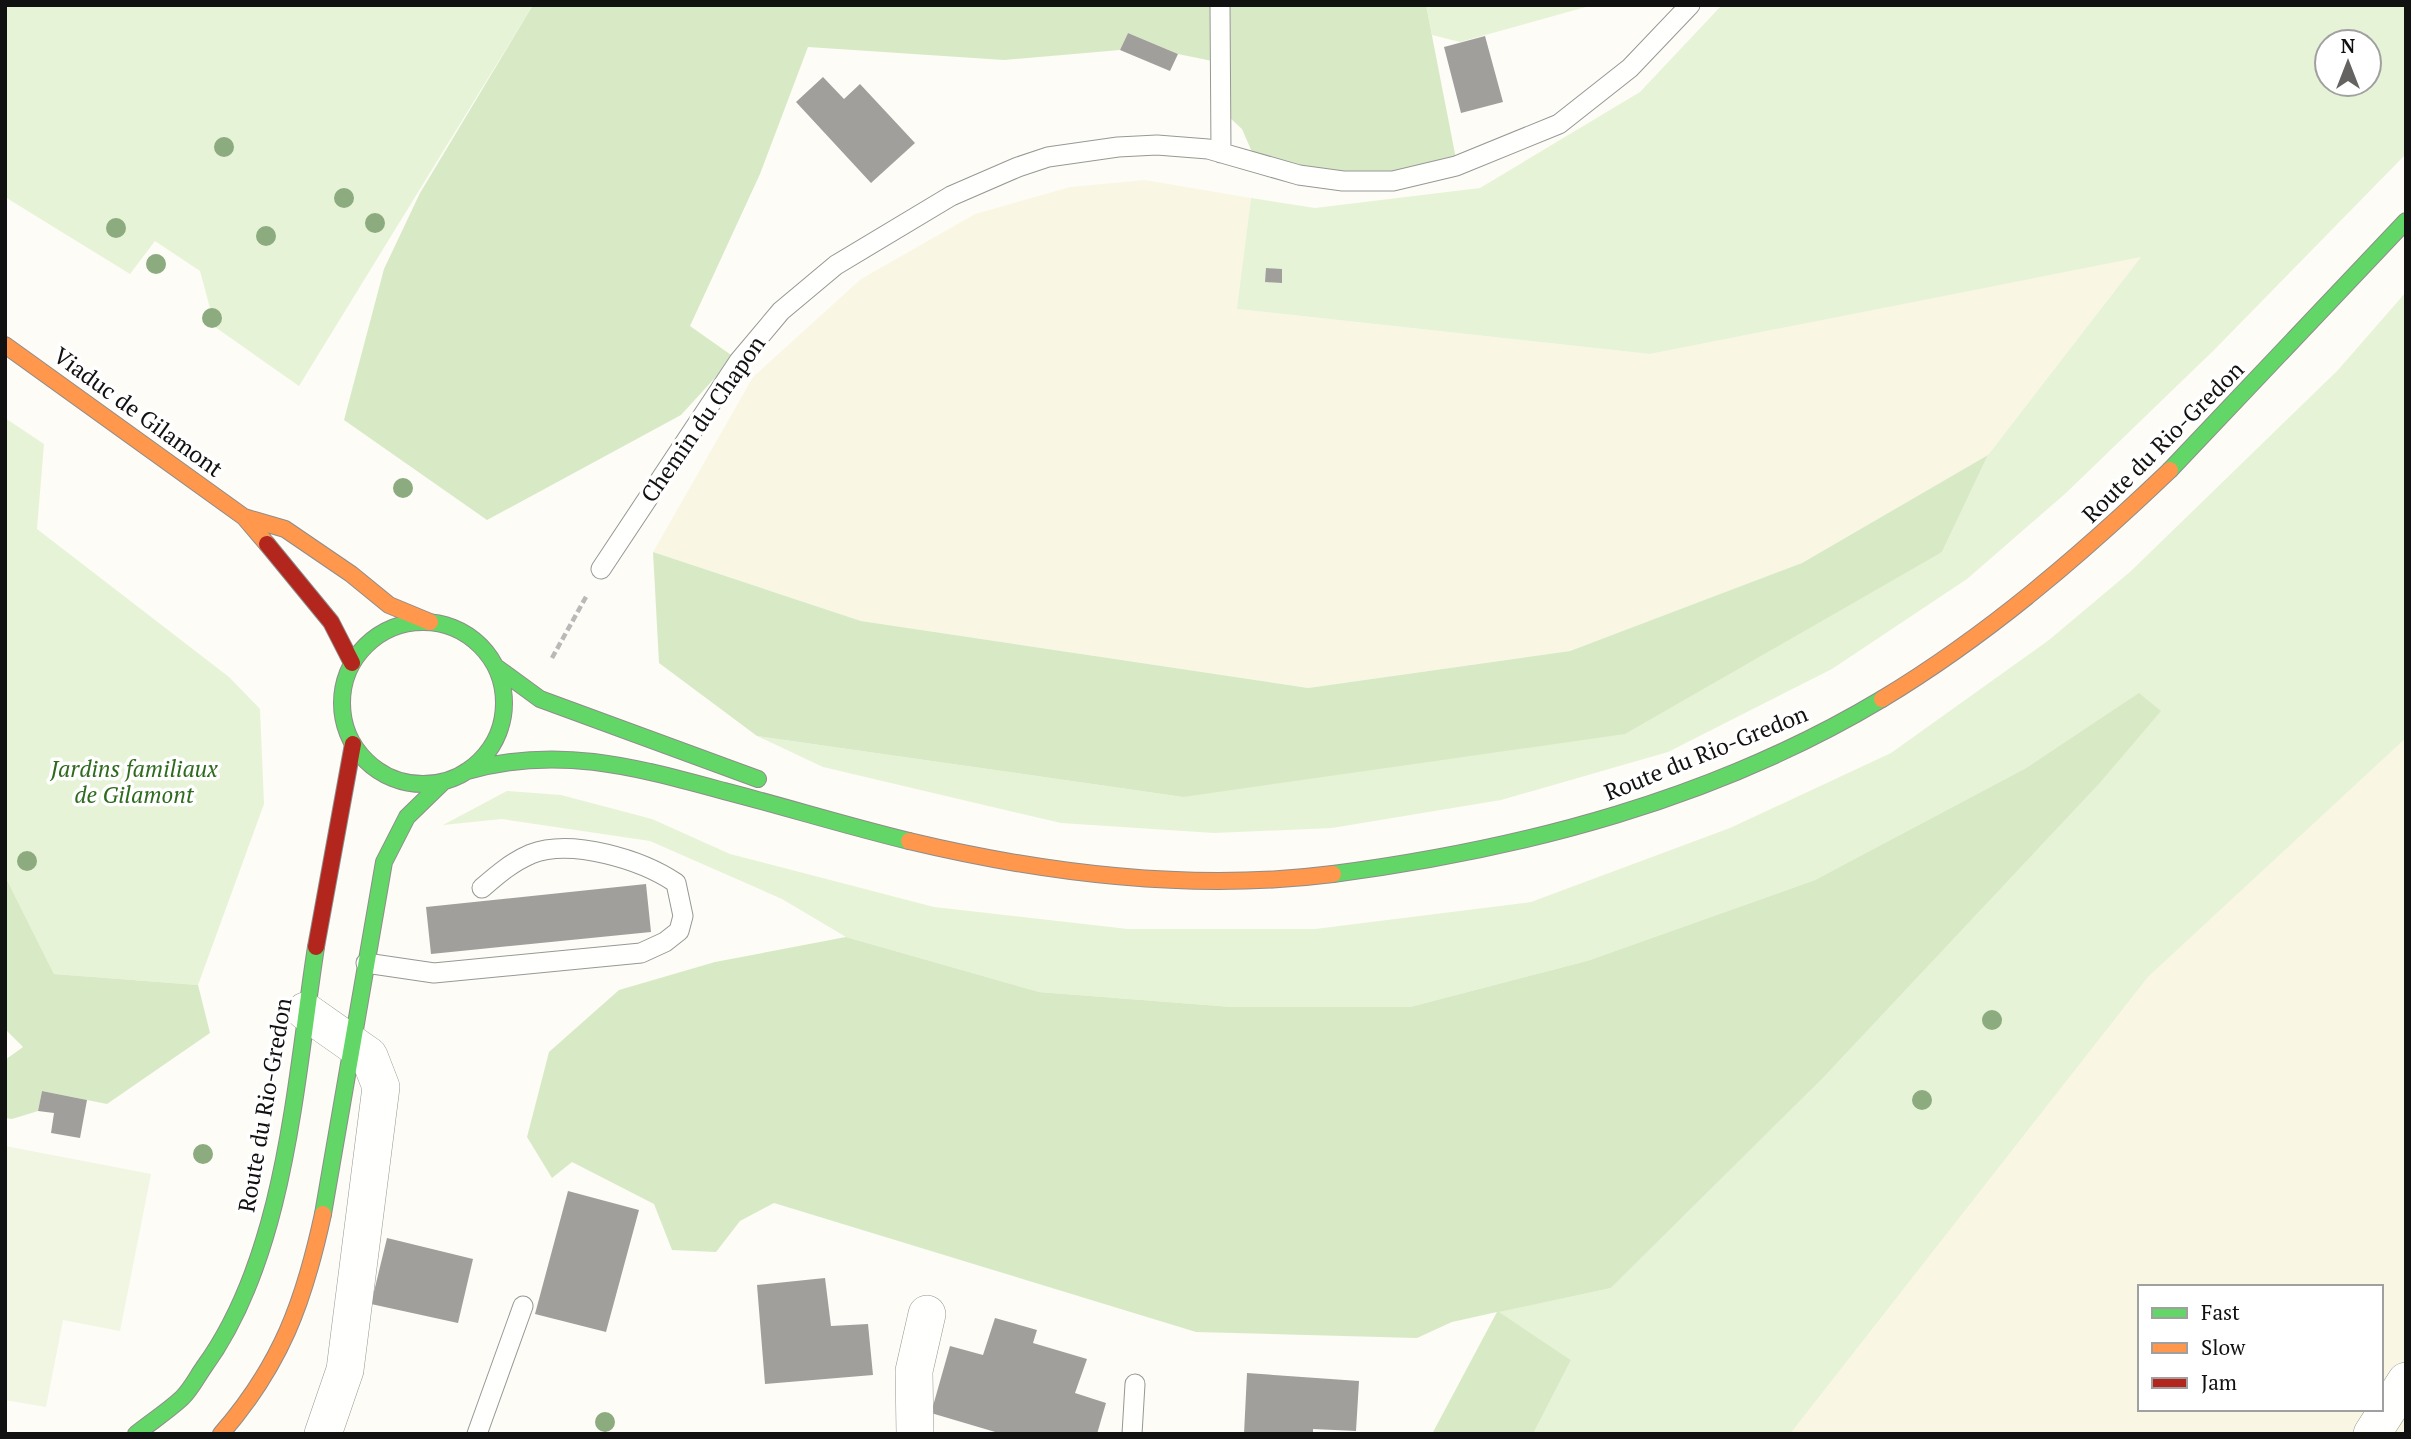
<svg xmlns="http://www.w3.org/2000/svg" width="2411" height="1439" font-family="'PT Serif',serif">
<rect width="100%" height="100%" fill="#fdfcf7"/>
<!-- farmland -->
<path fill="#f9f7e4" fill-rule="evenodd" d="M1145 180 1251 198 1238 309 1650 354 2142 256 1988 455 1802 563 1570 651 1308 688 861 621 653 552 753 377 861 279 975 214 1070 187Z
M2406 738V1434H1790L2148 977ZM2140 1287H2381V1409H2140Z"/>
<!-- green -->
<path fill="#e7f3d7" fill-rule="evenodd" d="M5 5H533L299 386 215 327 200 271 155 241 130 274 5 197Z
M1426 5H1593L1460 42 1432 35Z
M1722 5H2406V154L2213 351 2066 493 1967 579 1832 669 1668 752 1501 800 1332 828 1214 833 1061 823 823 767 757 736 1183 797 1942 552 1988 455 2141 257 1650 354 1237 309 1251 198 1315 208 1480 188 1640 92ZM2327 42H2369V84H2327Z
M2406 292V738L2148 977 1790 1434H1533L1571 1360 1498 1312 1611 1288 1823 1078 2099 784 2160 711 2139 694 2026 768 1815 880 1587 961 1410 1007H1232L1039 992 846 937 782 899 650 841 502 819 443 825 507 791 561 795 652 819 730 854 934 907 1128 929H1315L1531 902 1730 828 1891 753 2049 640 2131 571 2338 370Z
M5 418 44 444 37 529 229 677 260 709 264 804 198 985 54 974 5 876Z"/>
<!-- forest -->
<path fill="#d8eac5" d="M533 5H1426L1457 164 1345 179 1255 159 1242 129 1229 117 1222 63 1178 54 1128 33 1120 50 1004 60 808 47 760 174 690 326 734 357 681 415 487 520 344 420 384 269 420 193Z
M1988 455 1942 552 1625 734 1183 797 757 736 659 663 653 552 861 621 1308 688 1570 651 1802 563Z
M2139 693 2161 711 2099 784 1823 1078 1611 1288 1499 1312 1571 1360 1533 1434H1432L1497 1312 1452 1322 1417 1338 1196 1332 774 1203 740 1221 716 1252 672 1250 654 1204 572 1162 552 1178 527 1137 549 1052 619 990 715 962 846 937 1039 992 1232 1007H1410L1587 961 1815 880 2026 768Z
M5 876 54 974 198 985 210 1033 107 1104 42 1091 38 1111 12 1119 5 1118V1060L23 1047 5 1029Z"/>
<!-- pitch -->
<path fill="#f0f6e1" d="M5 1146 151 1174 120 1331 63 1320 46 1407 5 1400Z"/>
<!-- building -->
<path fill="#a19f9c" d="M1128 33 1178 54 1170 71 1120 50Z
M1485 36 1503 102 1461 113 1444 47Z
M823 77 844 99 860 84 915 143 871 183 796 102Z
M1266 268 1282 269V283L1265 282Z
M646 884 651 932 431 954 426 907Z
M42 1091 87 1100 80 1138 51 1133 54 1113 38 1111Z
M568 1191 639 1210 606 1332 535 1314Z
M387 1238 473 1259 458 1323 371 1304Z
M825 1278 831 1326 868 1324 873 1375 765 1384 757 1285Z
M995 1318 1037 1330 1033 1343 1087 1359 1075 1393 1106 1403 1097 1434H1002L931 1413 950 1346 983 1355Z
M1247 1373 1359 1381 1356 1431 1313 1429V1434H1244Z"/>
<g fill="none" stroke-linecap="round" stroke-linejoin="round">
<!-- lane casing -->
<g stroke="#979795" stroke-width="21">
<path id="lane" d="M1220 5 1221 153
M601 569 739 361 781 311 836 265 951 196 1018 167 1048 157 1118 147 1157 145 1208 149 1299 175 1343 181H1393L1456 166 1559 124 1630 68 1690 5
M366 963 434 973 641 953 665 942 679 931 683 916 676 883C642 860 572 838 531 854 512 862 497 875 482 888
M477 1434 523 1306
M1132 1434 1135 1384"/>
</g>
<!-- street casing -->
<g stroke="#979795" stroke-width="38">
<path id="street" d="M305 1011 369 1056 381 1087 345 1370 323 1434
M915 1434 914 1371 927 1314
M2372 1434 2406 1381"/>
</g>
<!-- fast casing -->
<g stroke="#8e8d8b" stroke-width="18">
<path id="fast" d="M2170 470 2406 221
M342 703a81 81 0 1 1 162 0a81 81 0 1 1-162 0Z
M496 667 540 699 758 779
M467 771C558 745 635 767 724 791 786 807 847 826 909 841
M1333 874C1524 849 1715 799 1882 699
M323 1214 384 862 407 817 443 782
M136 1434C151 1422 168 1411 182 1398 191 1389 197 1377 204 1367 286 1254 295 1082 316 947"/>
</g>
<!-- slow casing -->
<g stroke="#8e8d8b" stroke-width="18">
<path id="slow" d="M5 345 244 517 267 544
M244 517 285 529 351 574 389 605 430 622
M1882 699C1988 635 2081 555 2170 470
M909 841C1047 874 1192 892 1333 874
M221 1434C281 1365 304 1302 323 1214"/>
</g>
<!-- jam casing -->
<g stroke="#8e8d8b" stroke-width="18">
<path id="jam" d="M267 544 331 622 352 663
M316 947 353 744"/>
</g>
<!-- path -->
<path stroke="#b9b9b8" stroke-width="4.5" stroke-dasharray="7 3.5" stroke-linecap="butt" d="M552 658 587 595"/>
<!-- lane -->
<use href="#lane" stroke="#fffffe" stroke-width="19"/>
<!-- street -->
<use href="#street" stroke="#fffffe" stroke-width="37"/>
<!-- fast -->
<use href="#fast" stroke="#63d668" stroke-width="16"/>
<!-- slow -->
<use href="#slow" stroke="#ff974d" stroke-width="16"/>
<!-- jam -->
<use href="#jam" stroke="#b3261e" stroke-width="16"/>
</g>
<!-- trees -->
<g fill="#8cac80">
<circle cx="224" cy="147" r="10"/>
<circle cx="344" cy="198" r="10"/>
<circle cx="375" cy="223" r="10"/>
<circle cx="116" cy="228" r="10"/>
<circle cx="266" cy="236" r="10"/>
<circle cx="156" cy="264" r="10"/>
<circle cx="212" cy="318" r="10"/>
<circle cx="403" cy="488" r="10"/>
<circle cx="27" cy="861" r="10"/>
<circle cx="1992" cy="1020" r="10"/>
<circle cx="1922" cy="1100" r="10"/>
<circle cx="203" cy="1154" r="10"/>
<circle cx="605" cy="1422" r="10"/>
</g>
<g text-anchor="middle" stroke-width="7" stroke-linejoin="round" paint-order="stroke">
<!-- street labels -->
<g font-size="23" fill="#111" stroke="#fff">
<text transform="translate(138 412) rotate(36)" y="8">Viaduc de Gilamont</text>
<text transform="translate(703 419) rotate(-55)" y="8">Chemin du Chapon</text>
<text transform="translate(2163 442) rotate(-45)" y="8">Route du Rio-Gredon</text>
<text transform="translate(1706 753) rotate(-22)" y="8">Route du Rio-Gredon</text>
<text transform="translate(265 1105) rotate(-80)" y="8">Route du Rio-Gredon</text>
</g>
<!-- park labels -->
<g font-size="23" font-style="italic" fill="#2f6b1f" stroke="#fff">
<text x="134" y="777">Jardins familiaux<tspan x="134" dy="26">de Gilamont</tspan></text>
</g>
</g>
<!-- border -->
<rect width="2411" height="1439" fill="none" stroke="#111111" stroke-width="14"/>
<!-- legend -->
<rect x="2138" y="1285" width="245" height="126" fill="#ffffff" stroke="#a0a0a0" stroke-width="2"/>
<rect x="2152" y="1308" width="35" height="10" fill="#63d668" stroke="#a0a0a0" stroke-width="2"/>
<text x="2201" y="1320" font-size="21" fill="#111111">Fast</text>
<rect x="2152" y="1343" width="35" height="10" fill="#ff974d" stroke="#a0a0a0" stroke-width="2"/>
<text x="2201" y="1355" font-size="21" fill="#111111">Slow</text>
<rect x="2152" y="1378" width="35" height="10" fill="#b3261e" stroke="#a0a0a0" stroke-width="2"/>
<text x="2201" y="1390" font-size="21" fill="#111111">Jam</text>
<!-- north arrow -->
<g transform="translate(2348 63)"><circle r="33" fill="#ffffff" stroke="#a0a0a0" stroke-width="2"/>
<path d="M0-5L12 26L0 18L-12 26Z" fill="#646362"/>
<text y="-10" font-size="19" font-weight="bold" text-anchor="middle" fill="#111111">N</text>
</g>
</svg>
